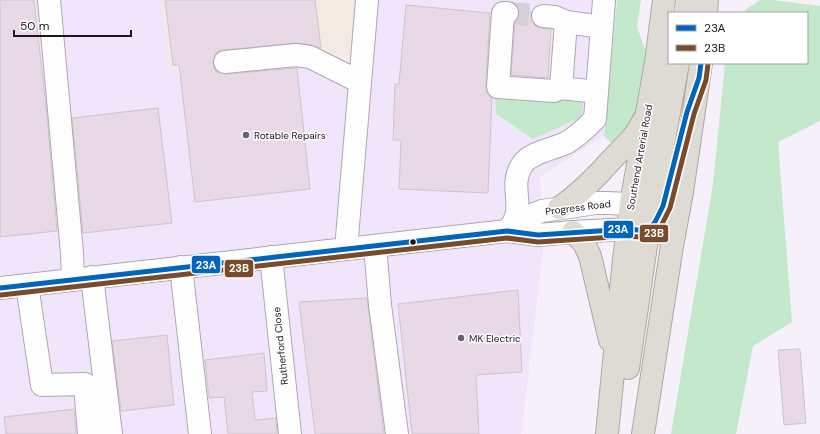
<svg xmlns="http://www.w3.org/2000/svg" width="820" height="434" font-family="'DM Sans',sans-serif">
<rect width="100%" height="100%" fill="#f5f0fa"/>
<!-- built -->
<path fill="#f1e5fb" d="M0 0H617L604 136 540 177 543 253 521 434H0Z"/>
<!-- education -->
<path fill="#f3eae3" d="M161 0H359L352 71 321 55 169 69Z"/>
<!-- green -->
<path fill="#c4e8cc" d="M617 0H641L637 27 646 52 640 110 613 145 604 136Z
M760 0H772L820 6V121L778 142 792 322 753 346 736 434H671L713 184 725 63H807V13H741Z
M495 90 583 98 582 114 578 119 533 139 496 114Z"/>
<!-- building -->
<path fill="#e9d8e5" stroke="#ccc5cc" d="M0 0H34L47 115 57 231 0 237Z
M165 0H315L321 48 312 45 295 43 224 50 217 52 214 57 213 63 215 70 220 73 226 74 297 68 310 189 195 202 179 65H173Z
M406 5 490 13 486 86 487 93 492 98 488 193 399 189 401 140H393L395 84H399Z
M519 11 532 12 531 15 532 21 536 26 542 28 551 29 548 78 511 75 515 22 518 19Z
M158 108 172 223 83 233 72 118Z
M518 290 522 372 476 375 479 434H412L398 304Z
M367 298 384 434H315L299 302Z
M167 335 174 405 121 411 112 341Z
M800 349 806 423 784 425 778 350Z
M264 353 267 391 252 392 255 420 276 418 277 434H228L224 397 209 398 205 360Z
M74 409 76 434H6L4 417Z"/>
<g fill="none" stroke-linecap="round" stroke-linejoin="round">
<!-- minor-tunnel -->
<path stroke="#d4cfd9" stroke-width="22" stroke-dasharray="22 11" stroke-linecap="butt" d="M507 13 543 16"/>
<!-- minor casing -->
<g stroke="#aca8b1" stroke-width="24">
<path id="minor" d="M49 0 72 253 73 279
M507 13H503L498 87 554 91 561 88
M543 16 555 17 566 22
M225 62 296 55 310 57 360 82
M597 92 561 88 566 22 602 27
M507 231C529 209 507 188 522 165 530 152 554 149 566 143 577 137 586 128 595 119L604 0
M508 231 532 215 542 211 596 203H607L652 205 679 209
M375 246 380 305 397 434
M346 249 367 0
M271 257 290 434
M181 267 200 434
M92 277 111 434
M27 285 42 385 85 384 89 434
M0 288 507 231 538 235 573 232 628 229 674 235"/>
</g>
<!-- highway casing -->
<g stroke="#aea8a4" stroke-width="24">
<path id="highway" d="M685 13 687 0
M706 13 707 0
M559 208C580 194 597 176 614 157 625 146 637 135 643 121
M573 232 584 243 590 256 610 340
M628 368 652 205 678 63
M607 434 624 259 631 204 656 62 664 0
M643 434 672 246 682 192 701 63"/>
</g>
<!-- minor -->
<use href="#minor" stroke="#fefdfe" stroke-width="22"/>
<!-- highway -->
<use href="#highway" stroke="#dedad4" stroke-width="22"/>
<!-- bus-1 casing -->
<g stroke="#fff" stroke-width="8">
<path id="bus-1" d="M0 288 507 231 538 235 628 229 648 231 655 222 663 206 687 112 699 78 701 63"/>
</g>
<!-- bus-2 casing -->
<g stroke="#fff" stroke-width="8">
<path id="bus-2" d="M1 295 507 238 538 242 628 236 650 238 661 226 670 208 694 114 706 80 708 64"/>
</g>
<!-- bus-1 -->
<use href="#bus-1" stroke="#0065bd" stroke-width="5"/>
<!-- bus-2 -->
<use href="#bus-2" stroke="#7a4b2a" stroke-width="5"/>
</g>
<!-- markers -->
<g fill="#67626c" stroke="#fff" stroke-width="1.5">
<circle cx="246" cy="135" r="4"/>
<circle cx="461" cy="338" r="4"/>
</g>
<circle fill="#1b161f" stroke="#fff" stroke-width="1.5" cx="413" cy="242" r="3.5"/>
<g text-anchor="middle" stroke-width="3" stroke-linejoin="round" paint-order="stroke">
<!-- poi labels -->
<g font-size="10" fill="#1b161f" stroke="#fff" text-anchor="start">
<text x="254" y="139">Rotable Repairs</text>
<text x="469" y="342">MK Electric</text>
</g>
<!-- street labels -->
<g font-size="10" fill="#1b161f" stroke="#fff">
<text transform="translate(639 157) rotate(-80)" y="4">Southend Arterial Road</text>
<text transform="translate(578 207) rotate(-7)" y="4">Progress Road</text>
<text transform="translate(280 346) rotate(-96)" y="4">Rutherford Close</text>
</g>
</g>
<g stroke="#fff" stroke-width="1.5">
<rect x="603" y="220" width="31" height="19" rx="4" fill="#0065bd"/>
<rect x="639" y="224" width="30" height="19" rx="4" fill="#7a4b2a"/>
<rect x="191" y="255" width="30" height="19" rx="4" fill="#0065bd"/>
<rect x="224" y="259" width="30" height="19" rx="4" fill="#7a4b2a"/>
</g>
<g font-size="11" text-anchor="middle" font-weight="bold" fill="#fff">
<text x="618" y="233">23A</text>
<text x="654" y="237">23B</text>
<text x="206" y="269">23A</text>
<text x="239" y="272">23B</text>
</g>
<!-- legend -->
<rect x="668" y="12" width="140" height="52" fill="#ffffff" stroke="#a4a2a5"/>
<rect x="676" y="25" width="20" height="6" fill="#0065bd" stroke="#a4a2a5"/>
<text x="704" y="32" font-size="12" fill="#1b161f">23A</text>
<rect x="676" y="45" width="20" height="6" fill="#7a4b2a" stroke="#a4a2a5"/>
<text x="704" y="52" font-size="12" fill="#1b161f">23B</text>
<!-- scale -->
<path d="M14 30v6h117v-6" fill="none" stroke="#1b161f" stroke-width="2"/>
<text x="20" y="30" font-size="12" fill="#1b161f" stroke="#ffffff" stroke-width="3" paint-order="stroke">50 m</text>
</svg>
